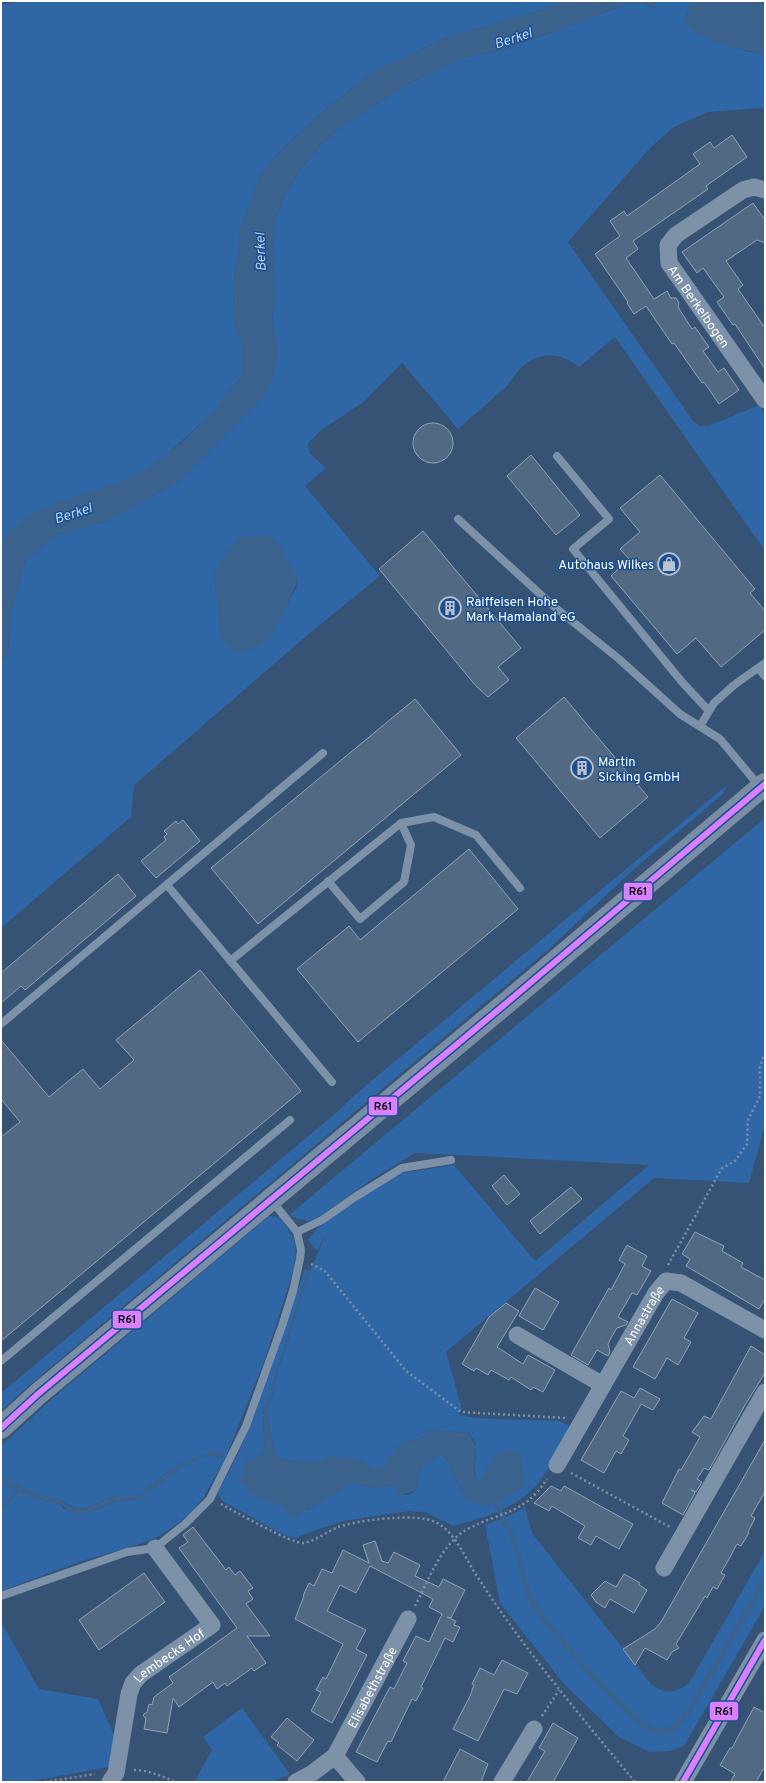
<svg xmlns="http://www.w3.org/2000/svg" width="766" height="1783" font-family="Overpass,sans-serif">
<rect width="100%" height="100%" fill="#365274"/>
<!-- green -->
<path fill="#2f66a5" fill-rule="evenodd" d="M19 1H566L542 10 448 37 373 72 320 114 277 154 260 177 238 257 234 279 233 321 242 342V376L210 415 162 459 135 476 1 544V5Z
M658 1H691L685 24 746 51 765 54V108L708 112 674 127 650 148 568 242 693 421 700 426H708L759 405 765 414V551L615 337 579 367C558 351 538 351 519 370 514 375 511 382 506 387 490 401 474 415 458 429L402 363 362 403 320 431 308 444 310 454 326 468 305 486 380 576 310 633 134 785 131 817 1 928V664L8 652 11 610 26 559 56 535 106 521 178 482 215 444 274 334 272 319 275 301 273 241 276 218 287 191 303 166 321 145 339 128 408 84 465 57 504 50 627 4H644L656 8ZM214 576 298 578 296 588 269 638 256 647 217 597Z
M727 785 723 794 633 870 549 949 25 1389 1 1411V1393L336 1113 357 1093Z
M765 818V1125L749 1183 654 1178 446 1352 462 1409 459 1415 476 1418 560 1421 568 1425 569 1428C559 1447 550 1471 535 1487 513 1510 483 1517 454 1526L425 1512 408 1511 343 1521 294 1538 284 1535 221 1500 218 1493 240 1450 252 1420 305 1269 308 1270 263 1416 265 1450 263 1454 253 1460 271 1501 308 1510 316 1503 353 1483 374 1488 394 1485 400 1495C426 1495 412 1479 422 1466 426 1460 436 1457 442 1455L447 1459 453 1476 468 1500 485 1506 495 1455 483 1478 477 1479C471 1468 479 1456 475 1444 474 1440 471 1436 469 1433L430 1430 420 1439 406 1441C398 1452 385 1478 368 1467L329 1456 316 1463 286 1460 278 1456 274 1450 267 1416 280 1364 310 1271 326 1235 317 1251 308 1240 320 1226 377 1186 403 1173 454 1165 535 1261 649 1165 415 1153 374 1178 320 1216 309 1221 298 1219 289 1215Z
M269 1216 280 1217 294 1239 296 1250 294 1269 266 1356 224 1462 203 1498 189 1514 174 1526 157 1537 140 1544 82 1561 1 1591V1512L20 1491 32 1497 60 1504 64 1509 94 1511 117 1501 140 1499 180 1468 209 1454 186 1461 165 1474 138 1496H114L87 1508 76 1509 61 1500 33 1493 3 1478H1V1446L54 1397Z
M1 1481 17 1490 1 1507Z
M525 1507 532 1533 651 1684C664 1694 676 1694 689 1683L765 1551V1606L684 1746 669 1751 650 1752 619 1737 564 1684 500 1603 485 1525 511 1515Z
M1 1622 39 1689 98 1699 117 1742 109 1767 26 1782H1Z
M242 1708 290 1774 272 1782H194L212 1750 203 1737Z"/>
<!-- water -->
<path fill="#3b618d" d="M566 1H658L656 8 644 4H627L504 50 465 57 408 84 339 128 321 145 303 166 287 191 276 218 273 241 275 301 272 319 278 352 272 380 264 396 178 482 106 521 56 535 26 559 11 610 8 652 1 664V544C28 498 93 498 136 475 179 451 212 413 242 376V342L233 321 234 279 238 257 240 227 260 177 277 154 320 114 373 72 448 37 542 10Z
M691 1H757L765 4V54C743 50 700 41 685 24Z
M267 536 276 540 298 578C296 588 275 632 268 639 262 645 249 652 240 652 232 651 225 643 220 638L217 597 214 576 219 563 240 537Z
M308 1270 310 1271 280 1364 267 1416 274 1450 278 1456 286 1460 316 1462 329 1456 363 1460 373 1469 386 1467 385 1462 399 1445 406 1441 420 1439 430 1430 469 1433 476 1448 474 1472 477 1479 483 1478C489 1466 493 1450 508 1451 514 1451 517 1451 520 1455L525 1486 496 1502 485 1506 468 1500 453 1476 447 1459 442 1455 422 1466 418 1477V1485L414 1491 398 1496 394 1485 374 1488 353 1483 293 1518C288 1514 282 1506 276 1503 255 1494 255 1502 240 1480L247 1459 253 1460 263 1454 265 1450 263 1416Z
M216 1452 214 1454H211L180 1468 140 1499 117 1501 94 1511 81 1514 71 1513 60 1504 32 1497 20 1491 1 1512V1507L17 1490 1 1481 2 1477 33 1493 61 1500 75 1509 87 1508 114 1496H138L165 1474 186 1461Z"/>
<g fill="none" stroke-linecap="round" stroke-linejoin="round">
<!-- stream -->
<path stroke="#3b618d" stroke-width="5" d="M209 1454 214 1453 222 1456
M496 1503C502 1516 510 1530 515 1544 522 1566 524 1590 537 1610 548 1629 638 1728 655 1731 673 1734 681 1720 691 1708L765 1580"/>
</g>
<!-- building -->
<path fill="#526984" stroke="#92a2b6" d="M732 135 747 157 706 186 708 189 633 241 638 249 626 258 654 299 667 291 671 298H676L679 303 678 307 692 329 695 327 709 347 703 351 718 372 724 368 739 390 719 404 704 382 702 383 674 343 672 344 646 306 634 314 627 303 628 302 595 254 620 236 610 221 624 211 627 216 700 164 693 154 710 142 714 148Z
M753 203 765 220V243L757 240 726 261 743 285 738 289 765 328V369L735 324 733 325 717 302 724 297 703 268 697 273 682 252Z
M413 443a20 20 0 1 1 40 0a20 20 0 1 1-40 0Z
M531 455 580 515 556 535 507 476Z
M660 475 755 589 750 593 765 611V630L721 667 696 638 677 654 611 576 629 559 620 549 640 532 620 508Z
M423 531 521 648 498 667 509 680 488 697 476 686 379 569Z
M564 697 648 797 600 838 516 738Z
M415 699 461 755 258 924 211 868Z
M183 820 200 841 156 878 141 861 166 840 164 837 167 834 164 831 176 821 178 824Z
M469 849 518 909 358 1042 297 969 349 926 360 940Z
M118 874 136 896 25 990 21 986 1 1003V973Z
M200 970 301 1091 1 1341V1137L20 1122 1 1099V1040L49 1097 83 1069 100 1089 134 1060 116 1040Z
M504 1175 520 1194 507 1205 492 1186Z
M571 1187 582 1199 540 1234 530 1221Z
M695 1232 724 1246 722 1251 743 1263 741 1267 765 1280V1299L759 1309 686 1266 690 1259 682 1254Z
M627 1245 647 1256 642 1266 651 1271 637 1295 632 1293 618 1317 628 1322 626 1325 617 1328 612 1336 608 1344 610 1352 608 1356 597 1350 588 1365 571 1355 609 1288 611 1290 625 1264 619 1260Z
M535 1288 559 1302 543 1330 519 1316Z
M672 1299 698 1313 684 1338 691 1342 678 1365 667 1358 655 1379 633 1367Z
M506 1303 519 1311 497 1347 523 1364 528 1355 555 1370 543 1392 533 1387 531 1390 511 1377 509 1380 491 1370 488 1375 476 1368 474 1371 462 1364 489 1317Z
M751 1346 765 1355V1373L745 1405 709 1470 704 1468 697 1479 702 1482 696 1492 691 1490 695 1493 683 1515 662 1503 679 1469 681 1470 700 1437 692 1432 704 1416 711 1419Z
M640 1388 660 1399 653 1410 641 1404 623 1436 629 1440 621 1454 616 1451 604 1473 581 1460 621 1391 634 1398Z
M765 1440V1492L751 1516 755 1518 748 1532 749 1533 741 1546 737 1544 729 1559 721 1573 725 1575 717 1589 713 1587 707 1598 705 1596 676 1644 679 1648 672 1652 667 1660 645 1648 635 1665 623 1649 655 1629 661 1622Z
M551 1486 561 1491 564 1486 633 1524 619 1549 596 1536 591 1545 578 1538 585 1526 552 1506 549 1511 534 1503Z
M193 1527 226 1570 229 1567 235 1575 240 1571 253 1588 248 1591 253 1599 246 1604 270 1636H247L266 1663 254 1671 252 1668 227 1686 225 1683 217 1689 213 1682 179 1707 173 1698 167 1733 144 1729 146 1719 143 1715 147 1712 149 1704 152 1705 154 1697 173 1683 169 1677 237 1628 179 1548 188 1542 183 1535Z
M375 1541 382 1561 388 1563 394 1552 420 1565 415 1576 439 1587 443 1579 465 1590 451 1618 447 1617 456 1621 454 1625 460 1627 453 1642 445 1638 421 1687 423 1688 416 1701 412 1699 391 1742 388 1741 377 1762 356 1752 390 1687 394 1689 407 1663 403 1661 416 1636 429 1642 442 1614 429 1607 433 1599 370 1566 356 1593 340 1585 327 1611 366 1630 356 1649 367 1655 332 1723 311 1711 321 1692 316 1690 323 1677 326 1679 343 1644 295 1619 304 1596H303L309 1583 314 1586 322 1569 332 1573 343 1550 369 1563 363 1545Z
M144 1573 165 1602 99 1650 79 1620Z
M624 1574 640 1583 639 1585 647 1590 634 1613 610 1599 605 1608 596 1602 591 1595 605 1581 616 1587Z
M502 1660 528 1673 517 1694 504 1689 478 1741 453 1729 470 1696 474 1685 472 1684 480 1668 494 1675Z
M754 1707 765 1713V1766L756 1782H730L735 1774 720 1765 730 1748H732Z
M287 1718 314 1740 297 1761 277 1745 279 1743 271 1737Z
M553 1723 578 1738 553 1782H527L545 1751 539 1748Z
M460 1749 488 1764 481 1782H443Z"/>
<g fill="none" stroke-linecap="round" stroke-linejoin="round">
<!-- path -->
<path stroke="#7d92a8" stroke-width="2.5" stroke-dasharray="2 3" stroke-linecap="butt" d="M311 1264 325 1271 406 1371 461 1412 565 1418
M668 1265 722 1168 735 1161 747 1144 748 1120 760 1096V1067L765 1052
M571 1473 670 1527
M221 1504C234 1511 292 1544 303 1543 315 1541 325 1533 336 1528 355 1520 405 1515 426 1519 451 1523 463 1554 475 1573 522 1647 579 1714 635 1782
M415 1606C427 1583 442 1543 466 1530 500 1511 523 1516 547 1479
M542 1716 559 1690
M134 1770C149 1770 161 1776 175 1782
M45 1782 95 1774"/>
<!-- service -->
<path stroke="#7d92a8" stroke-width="8" d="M557 456 609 519 573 549 682 682 709 711
M458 519 552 605 619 659 680 714 720 739 760 787
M758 668 765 676
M700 726 714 703 734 685 765 663
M328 881 360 919 404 882 411 845 401 823
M167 885 332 1082
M230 961 401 823 434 817 476 835 520 888
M1 1024 323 753
M297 1232 322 1220 355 1197 402 1168 451 1160
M1 1361 290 1120
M1 1596 127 1552 155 1548 185 1524 210 1499 246 1426 282 1326 293 1291 300 1259 301 1250 297 1232 272 1201"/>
<!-- minor -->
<g stroke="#7d92a8" stroke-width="17">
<path id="s1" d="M765 190 754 187 743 190 676 235 668 245 669 263 765 400"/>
<path d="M517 1335 603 1385"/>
<path id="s2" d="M557 1465 656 1293 666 1281 681 1283 765 1330"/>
<path d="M664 1568 765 1392"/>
<path d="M335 1756 357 1782"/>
<path id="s3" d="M110 1782 116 1773 129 1694 133 1683 141 1674 212 1625 155 1548"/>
<path id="s4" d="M296 1782 311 1774 335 1756 408 1619"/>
<path d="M502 1782 534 1729"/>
<path d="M683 1782 765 1640"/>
</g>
<!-- secondary -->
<path stroke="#798da4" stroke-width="22" d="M1 1428 38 1394 510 1000 765 784"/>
<!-- bus-1 casing -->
<g stroke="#1b4f8f" stroke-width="9">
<path id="bus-1" d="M1 1428 38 1394 510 1000 765 784
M683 1782 765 1640"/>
</g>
<!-- bus-1 -->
<use href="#bus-1" stroke="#d880ff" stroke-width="6"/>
</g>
<!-- icons -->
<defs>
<g id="shop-ring" transform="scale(1.15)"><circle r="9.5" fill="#1b4f8f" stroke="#b9c2ce" stroke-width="1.5"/><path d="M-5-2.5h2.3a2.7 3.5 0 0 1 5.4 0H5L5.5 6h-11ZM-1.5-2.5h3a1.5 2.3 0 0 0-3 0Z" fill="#b9c2ce"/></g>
<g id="building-ring" transform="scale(1.15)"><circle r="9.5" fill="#1b4f8f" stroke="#b9c2ce" stroke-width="1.5"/><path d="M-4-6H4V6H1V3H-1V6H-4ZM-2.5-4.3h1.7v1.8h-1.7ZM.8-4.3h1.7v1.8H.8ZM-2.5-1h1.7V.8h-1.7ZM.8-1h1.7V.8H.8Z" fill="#b9c2ce"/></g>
</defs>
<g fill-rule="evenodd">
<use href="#shop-ring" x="669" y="564"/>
<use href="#building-ring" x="450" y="608"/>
<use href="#building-ring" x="582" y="768"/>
</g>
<g text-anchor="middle" stroke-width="3" stroke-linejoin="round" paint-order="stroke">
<!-- street labels -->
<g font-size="13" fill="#fff" stroke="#1b4f8f">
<text dy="5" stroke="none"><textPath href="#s1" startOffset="187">Am Berkelbogen</textPath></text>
<text dy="5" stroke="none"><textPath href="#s2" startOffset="173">Annastraße</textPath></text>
<text dy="5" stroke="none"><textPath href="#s3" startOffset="148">Lembecks Hof</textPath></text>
<text dy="5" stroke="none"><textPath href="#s4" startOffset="125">Elisabethstraße</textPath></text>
</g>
<!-- poi labels -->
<g font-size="13" fill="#fff" stroke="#1b4f8f" text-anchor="start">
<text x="654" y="569" text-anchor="end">Autohaus Wilkes</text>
<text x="466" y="606">Raiffeisen Hohe<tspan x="466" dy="15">Mark Hamaland eG</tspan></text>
<text x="598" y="766">Martin<tspan x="598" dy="15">Sicking GmbH</tspan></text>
</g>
<!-- water labels -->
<g font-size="14" font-style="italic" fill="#b5d3f5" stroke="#1b4f8f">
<text transform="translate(513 38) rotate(-18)" y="5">Berkel</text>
<text transform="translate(260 252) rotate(-92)" y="5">Berkel</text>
<text transform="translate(73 513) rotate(-18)" y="5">Berkel</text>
</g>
</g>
<g stroke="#1b4f8f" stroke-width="1.5">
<rect x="623" y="882" width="30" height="19" rx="4" fill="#d880ff"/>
<rect x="368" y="1096" width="30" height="20" rx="4" fill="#d880ff"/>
<rect x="112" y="1310" width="30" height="19" rx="4" fill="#d880ff"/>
<rect x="709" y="1701" width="30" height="20" rx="4" fill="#d880ff"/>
</g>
<g font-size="11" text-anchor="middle" font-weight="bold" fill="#111">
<text x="638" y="895">R61</text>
<text x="383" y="1110">R61</text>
<text x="127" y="1323">R61</text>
<text x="724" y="1715">R61</text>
</g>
<!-- border -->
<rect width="766" height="1783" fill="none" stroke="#ffffff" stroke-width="4"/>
</svg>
